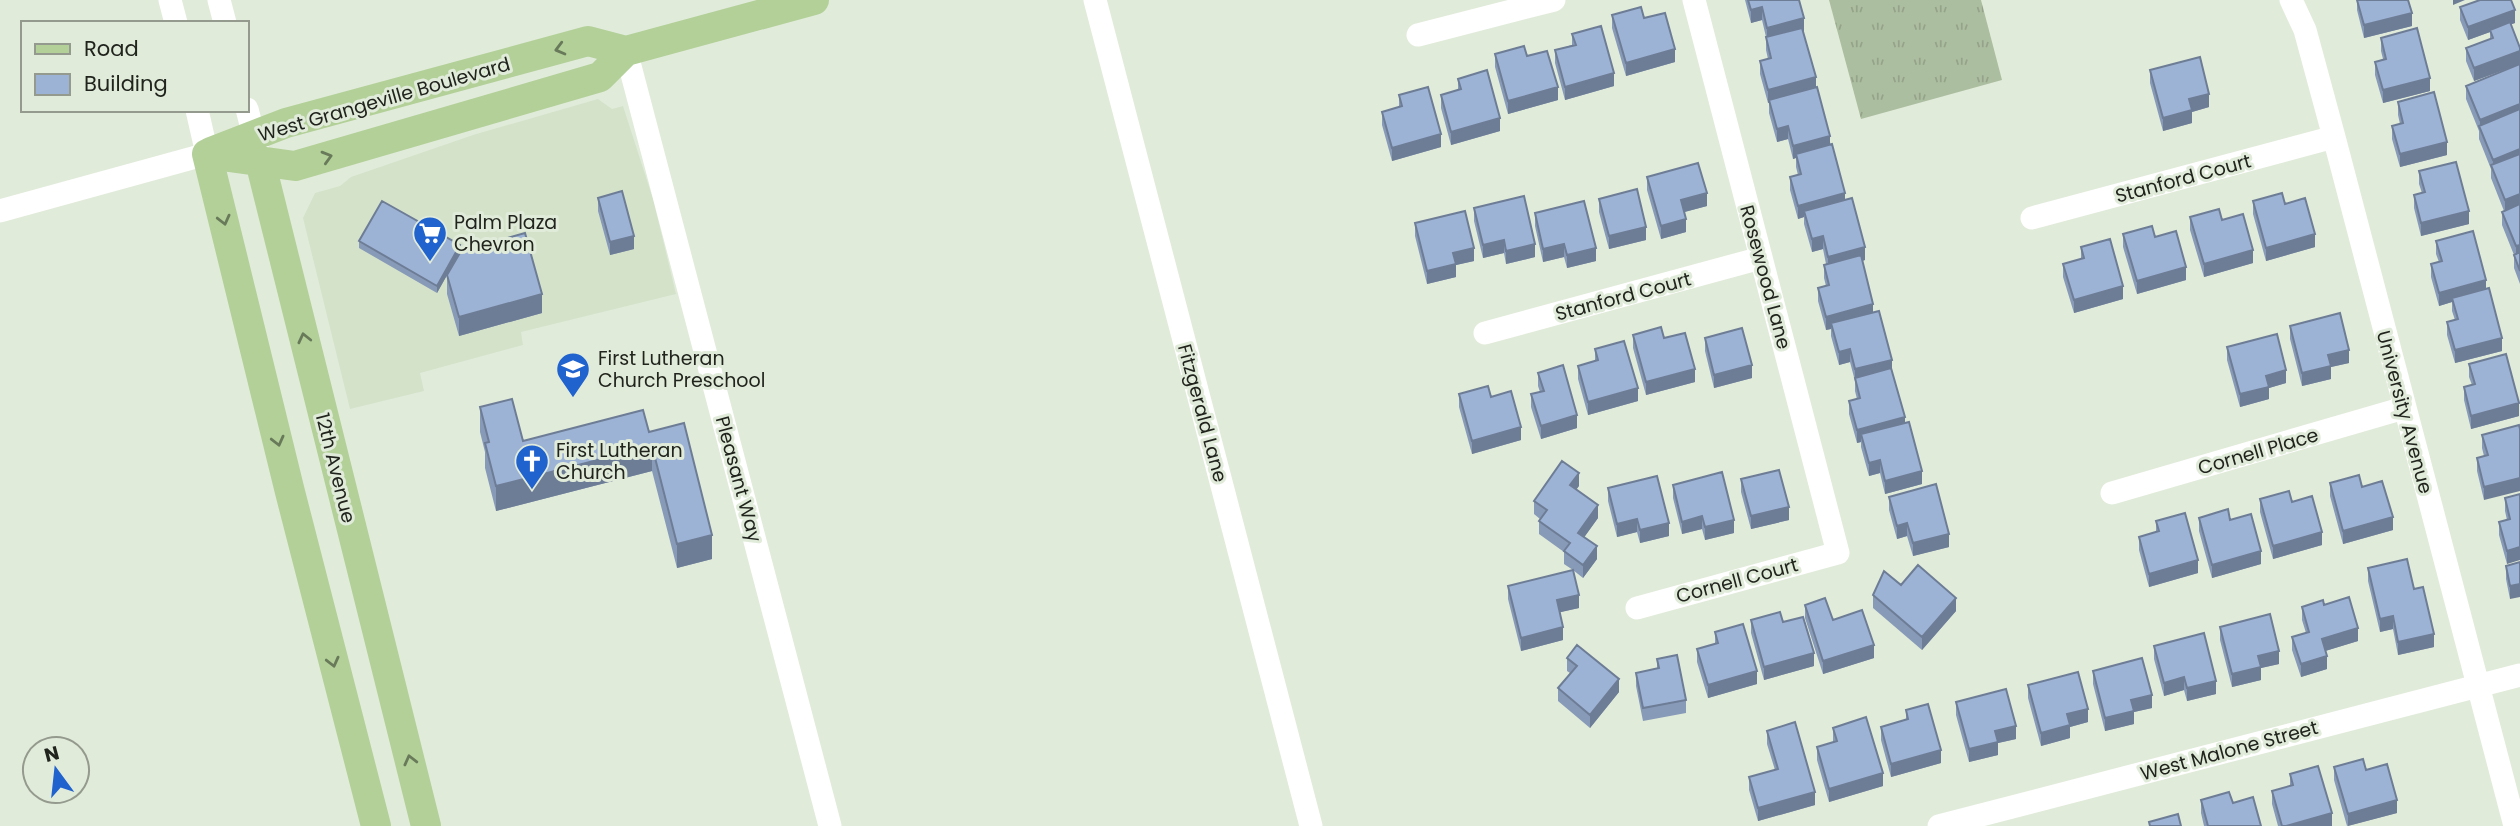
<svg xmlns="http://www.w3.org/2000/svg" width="2520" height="826" font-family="Poppins,sans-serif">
<defs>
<pattern id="grass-tufts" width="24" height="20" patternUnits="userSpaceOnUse" patternTransform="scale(1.75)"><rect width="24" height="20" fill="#acbea0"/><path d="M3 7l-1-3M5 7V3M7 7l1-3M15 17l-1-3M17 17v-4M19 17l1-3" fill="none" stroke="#94a389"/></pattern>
</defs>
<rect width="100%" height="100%" fill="#e1ebda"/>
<!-- built -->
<path fill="#d4e2ca" d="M598 99 612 109 623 106 653 199 676 294 521 332 523 345 420 373 424 391 350 409 303 218 315 193 340 186 351 177 473 135Z"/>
<!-- grass -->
<path fill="url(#grass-tufts)" d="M1829 0H1981L2002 80 1861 119Z"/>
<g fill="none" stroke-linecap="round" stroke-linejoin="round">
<!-- minor -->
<path stroke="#fff" stroke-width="23" d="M170 0 176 23
M219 0 225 23
M1095 0 1311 826
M2291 0 2305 30 2334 137 2515 826
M1418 35 1554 0
M626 51 830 826
M247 109 258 152
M0 211 207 154 197 110
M2032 218 2334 137
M1485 333 1761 258
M2112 493 2404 408
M1637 608 1838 553 1694 0
M1939 826 2520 675"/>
<!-- major -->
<path stroke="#b2d098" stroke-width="30" d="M211 152 286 123 588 41 626 51
M207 154 290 492 376 826
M207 154 295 166 600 77 626 51 814 0
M260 161 426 826"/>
</g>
<!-- wall -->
<path fill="#879ab8" d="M1745 0H1799L1803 31 1816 88 1845 200 1865 260 1862 261 1873 312 1892 370 1905 423 1922 484 1885 494 1880 473 1869 476 1861 447V442L1857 443 1849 414V401L1857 399 1855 391V381L1850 362 1839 365 1831 336V329L1826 330 1818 301V288L1826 286 1824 278V265L1826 264 1823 249 1812 252 1804 224V217L1798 219 1790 190V177L1798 175 1796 167V158L1793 159 1788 139 1777 142 1769 113V102L1768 103 1760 74V61L1768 59 1766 50V37L1762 20 1751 23Z
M2357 0H2408L2412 26 2364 38 2357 10Z
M2460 7 2515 23 2511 24 2520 51V284L2514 268V255L2502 225V212L2504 211 2491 178V169L2479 139V131L2466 99V86L2507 69 2474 81 2466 61V48L2490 39V32L2468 40 2460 20Z
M1612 15 1644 18 1675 62 1626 76 1612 28Z
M1572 34 1614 86 1565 100 1555 63V50L1572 45Z
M2381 38 2430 91 2383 103 2375 75V62L2383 59 2381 51Z
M1495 54 1527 56 1558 100 1508 114 1495 67Z
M2150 70 2209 107 2192 112V123L2163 131 2150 83Z
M1458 79 1500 131 1451 145 1441 108V95L1458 90Z
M1399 95 1441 147 1392 161 1382 125V112L1399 107Z
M2398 102 2447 155 2400 167 2392 139V126L2400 124 2398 115Z
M2419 171 2469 224 2421 236 2414 208V195L2422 193 2419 184Z
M1647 177 1707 206 1684 212 1686 232 1661 239 1647 190Z
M598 198 634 249 610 255 598 211Z
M1599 199 1646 240 1609 249 1599 212Z
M2253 201 2285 204 2315 247 2266 261 2253 214Z
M1474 208 1535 257 1506 264 1504 253 1483 258 1474 221Z
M1535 213 1596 261 1567 268 1564 257 1543 262 1535 226Z
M2190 217 2222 220 2253 263 2204 277 2190 230Z
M1415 223 1474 261 1456 265V277L1427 284 1415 236Z
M2123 234 2155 237 2186 280 2137 294 2123 247Z
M359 241 460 252 437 293 359 248Z
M2436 241 2486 289 2502 351 2455 363 2447 335V322L2455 320 2452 311V302L2439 306 2431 277V264L2439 262 2436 254Z
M2081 247 2123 299 2074 313 2063 277V264L2081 259Z
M447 275 542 313 459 336 447 294Z
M2290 326 2349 363 2331 367V379L2302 386 2290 339Z
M1633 335 1664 338 1695 382 1646 395 1633 348Z
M1705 338 1752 378 1714 388 1705 351Z
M2227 347 2286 383 2269 388V399L2240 407 2227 360Z
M1595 349 1638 401 1588 415 1578 379V366L1595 361Z
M2469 364 2519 416 2471 429 2464 400V387L2472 385 2469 377Z
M1538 373 1577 428 1541 439 1531 407V394L1540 392 1538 386Z
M1459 394 1521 440 1472 454 1459 407Z
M480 407 523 441 649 432 712 559 677 568 652 471 496 511 485 468V452L480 432Z
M2519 425 2484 500 2477 471V458L2484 456 2482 448V435Z
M1741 479 1789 520 1751 529 1741 492Z
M2330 483 2362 487 2393 530 2343 544 2330 496Z
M1673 485 1734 533 1705 540 1702 529 1682 534 1673 498Z
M1579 486 1576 489 1598 518 1584 537 1597 559 1583 578 1573 570 1579 608 1560 612 1563 640 1521 651 1508 599V586L1573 570 1564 564V552L1539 534V521L1540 519 1534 514V501Z
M1608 488 1669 536 1640 543 1637 532 1617 537 1608 501Z
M2520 494 2507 564 2499 535V522L2507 520 2505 511V498Z
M1889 497 1949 547 1913 556 1907 536 1897 539 1889 510Z
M2260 499 2292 502 2322 545 2273 559 2260 512Z
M2199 518 2230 520 2261 564 2212 578 2199 531Z
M2156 521 2198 573 2149 587 2139 550V537L2156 532Z
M2520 562 2510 599 2506 579V566Z
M2368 568 2434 647 2398 655 2393 629 2380 632 2368 581Z
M1873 595 1956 611 1922 650 1873 608Z
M1805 605 1874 658 1823 674 1805 618Z
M2324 605 2358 641 2325 651 2327 669 2301 677 2292 650V637L2306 633 2302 620V607Z
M1751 620 1814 666 1764 680 1751 633Z
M2220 627 2279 664 2261 668V680L2232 687 2220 640Z
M1715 632 1757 684 1708 698 1697 662V649L1715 644Z
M2154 646 2216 694 2187 701 2184 690 2164 696 2154 659Z
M1567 658 1619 692 1590 728 1558 701V688L1570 673 1567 671Z
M1657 659 1686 700V713L1643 721 1636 686V673L1657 668Z
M2093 671 2152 708 2134 712V724L2105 731 2093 684Z
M2028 685 2088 722 2070 727V738L2041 746 2028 698Z
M1956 702 2016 739 1998 743V755L1969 762 1956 715Z
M1906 710 1941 763 1891 777 1881 740V727L1906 720Z
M1833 728 1883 786 1829 802 1817 760V747L1833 742Z
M1767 731 1815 805 1758 821 1749 790V777L1775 770 1767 744Z
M2334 767 2366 770 2397 813 2347 826 2334 780Z
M2290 774 2332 826H2278L2272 804V791L2290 786Z
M2201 800 2233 803 2261 826H2204L2201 813Z"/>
<!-- shaded-wall -->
<path fill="#6e7d96" d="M2453 0H2465L2453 5Z
M1762 7V20L1751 23V10Z
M2515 10V23L2468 40V27Z
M2412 13V26L2364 38V25Z
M1804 18V31L1767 41V28Z
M1675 49V62L1626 76V63Z
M2520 51V64L2474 81V68Z
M1614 73V86L1565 100V87Z
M1816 77V90L1768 103V90Z
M2430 78V91L2383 103V90Z
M1558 87V100L1508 114V101Z
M2209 94V107L2192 112V123L2163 131V118L2189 99Z
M2520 104V117L2480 128V120Z
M1500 118V131L1451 145V132Z
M1788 126V139L1777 142V129Z
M1441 134V147L1392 161V148Z
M1830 136V149L1796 154V158L1793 159V146Z
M2447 142V155L2400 167V154Z
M2520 149V162L2493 169V160Z
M1707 193V206L1681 213V200Z
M1845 193V206L1804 211V217L1798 219V206Z
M2520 194V207L2505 213V200Z
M2469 211V224L2421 236V223Z
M1686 219V232L1661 239V226Z
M1646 227V240L1609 249V236Z
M2315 234V247L2266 261V248Z
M634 236V249L610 255V242Z
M1823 236V249L1812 252V239Z
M1504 240V253L1483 258V245Z
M1535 244V257L1506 264V251Z
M1564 244V257L1543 262V249Z
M460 245V252L437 293V286Z
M2520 245V258L2516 259V246Z
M1865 247V260L1828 270V257Z
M1474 248V261L1456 265V277L1427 284V271L1453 253Z
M1596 248V261L1567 268V255Z
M2253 250V263L2204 277V264Z
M2186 267V280L2137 294V281Z
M2486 280V293L2452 298V302L2439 306V293Z
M2123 286V299L2074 313V300Z
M542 294V313L459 336V317Z
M1873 304V317L1831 323V329L1826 330V317Z
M2502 338V351L2455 363V350Z
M1850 349V362L1839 365V352Z
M2349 350V363L2331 367V379L2302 386V373L2328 355Z
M1892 360V373L1855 379V369Z
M1752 365V378L1714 388V375Z
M1695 369V382L1646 395V382Z
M2286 370V383L2269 388V399L2240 407V394L2266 376Z
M1638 388V401L1588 415V402Z
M2519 403V416L2471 429V416Z
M1577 415V428L1541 439V426Z
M1905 417V430L1861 434V442L1857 443V430Z
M1521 427V440L1472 454V441Z
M652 446V471L496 511V486Z
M1880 460V473L1869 476V463Z
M1922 471V484L1885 494V481Z
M1579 473V486L1570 498V485Z
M2520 478V491L2484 500V487Z
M1598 505V518L1578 546V533Z
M1789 507V520L1751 529V516Z
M1702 516V529L1682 534V522Z
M2393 517V530L2343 544V531Z
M1637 519V532L1617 537V524Z
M1734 520V533L1705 540V527Z
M1669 523V536L1640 543V530Z
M1907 523V536L1897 539V526Z
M2322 532V545L2273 559V546Z
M1949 534V547L1913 556V543Z
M712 535V559L677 568V544Z
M1597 546V559L1583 578V565Z
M2520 547V560L2507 564V551Z
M2261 551V564L2212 578V565Z
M2198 560V573L2149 587V574Z
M2520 584V597L2510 599V586Z
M1579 595V608L1557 613V600Z
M1956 598V611L1922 650V637Z
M2393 616V629L2380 632V619Z
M1563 627V640L1521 651V638Z
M2358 628V641L2322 652V639Z
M2434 634V647L2398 655V642Z
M1874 645V658L1823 674V661Z
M2279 651V664L2261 668V680L2232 687V674L2258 656Z
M1814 653V666L1764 680V667Z
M2327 656V669L2301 677V664Z
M1757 671V684L1708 698V685Z
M2184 677V690L2164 696V683Z
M1619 679V692L1590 728V715Z
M2216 681V694L2187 701V688Z
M2152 695V708L2134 712V724L2105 731V718L2131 700Z
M2088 709V722L2070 727V738L2041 746V733L2067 714Z
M2016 726V739L1998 743V755L1969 762V749L1995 731Z
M1941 750V763L1891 777V764Z
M1883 773V786L1829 802V789Z
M1815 792V805L1758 821V808Z
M2397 800V813L2348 826V814Z
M2332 813V826H2286Z"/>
<!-- building -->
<path fill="#9db3d6" stroke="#6e7d96" stroke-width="2" d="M1748 0H1799L1804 18 1767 28 1762 7 1751 10Z
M2357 0H2408L2412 13 2364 25Z
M2480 0H2511L2515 10 2468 27 2460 7Z
M1641 7 1644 18 1665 13 1675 49 1626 63 1612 15Z
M2510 22 2520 48V51L2474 68 2466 48 2493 38 2490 30Z
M1601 26 1614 73 1565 87 1555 50 1576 45 1572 34Z
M1802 28 1816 77 1768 90 1760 61 1771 58 1766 37Z
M2417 28 2430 78 2383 90 2375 62 2386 59 2381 38Z
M1524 46 1527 56 1547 51 1558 87 1508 101 1495 54Z
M2200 57 2209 94 2189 99 2192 110 2163 118 2150 70Z
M2520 64V104L2480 120 2466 86Z
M1487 70 1500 118 1451 132 1441 95 1461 89 1458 79Z
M1428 87 1441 134 1392 148 1382 112 1402 106 1399 95Z
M1817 87 1830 136 1793 146 1788 126 1777 129 1769 100Z
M2434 92 2447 142 2400 154 2392 126 2403 123 2398 102Z
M2520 109V149L2493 160 2479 126Z
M1832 144 1845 193 1798 206 1790 177 1801 174 1796 154Z
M2520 154V194L2505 200 2491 165Z
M2456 162 2469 211 2421 223 2414 195 2425 192 2419 171Z
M1698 163 1707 193 1681 200 1686 219 1661 226 1647 177Z
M1637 189 1646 227 1609 236 1599 199Z
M622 191 634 236 610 242 598 198Z
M2282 193 2285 204 2305 198 2315 234 2266 248 2253 201Z
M1524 196 1535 244 1506 251 1504 240 1483 245 1474 208Z
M1852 198 1865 247 1828 257 1823 236 1812 239 1804 211Z
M382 201 460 245 437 286 359 241Z
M1584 201 1596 248 1567 255 1564 244 1543 249 1535 213Z
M2520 204V245L2516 246 2502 212Z
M2219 209 2222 220 2243 214 2253 250 2204 264 2190 217Z
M1465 211 1474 248 1453 253 1456 264 1427 271 1415 223Z
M2152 226 2155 237 2176 231 2186 267 2137 281 2123 234Z
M2473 231 2486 280 2439 293 2431 264 2442 261 2436 241Z
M525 233 542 294 459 317 447 275 461 251Z
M2110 239 2123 286 2074 300 2063 264 2084 258 2081 247Z
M2520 252V271L2514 255Z
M1861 255 1873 304 1826 317 1818 288 1829 285 1824 265Z
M2489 288 2502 338 2455 350 2447 322 2458 319 2452 298Z
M1879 311 1892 360 1855 369 1850 349 1839 352 1831 323Z
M2340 313 2349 350 2328 355 2331 366 2302 373 2290 326Z
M1661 327 1664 338 1685 333 1695 369 1646 382 1633 335Z
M1742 328 1752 365 1714 375 1705 338Z
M2277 334 2286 370 2266 376 2269 387 2240 394 2227 347Z
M1624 341 1638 388 1588 402 1578 366 1598 360 1595 349Z
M2506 354 2519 403 2471 416 2464 387 2475 384 2469 364Z
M1563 365 1577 415 1541 426 1531 394 1544 391 1538 373Z
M1891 368 1905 417 1857 430 1849 401 1860 398 1855 378Z
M1488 386 1491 397 1511 391 1521 427 1472 441 1459 394Z
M512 399 523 441 643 410 649 432 684 423 712 535 677 544 652 446 496 486 485 443 489 442 480 407Z
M1909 422 1922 471 1885 481 1880 460 1869 463 1861 434Z
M2519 425 2520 429V478L2484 487 2477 458 2488 455 2482 435Z
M1562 461 1579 473 1570 485 1598 505 1578 533 1597 546 1583 565 1564 551 1570 543 1539 521 1547 510 1534 501Z
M1779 470 1789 507 1751 516 1741 479Z
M1722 472 1734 520 1705 527 1702 516 1682 522 1673 485Z
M2359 475 2362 487 2382 481 2393 517 2343 531 2330 483Z
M1657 476 1669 523 1640 530 1637 519 1617 524 1608 488Z
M1936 484 1949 534 1913 543 1907 523 1897 526 1889 497Z
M2289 491 2292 502 2312 496 2322 532 2273 546 2260 499Z
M2520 494V547L2507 551 2499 522 2510 519 2505 498Z
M2228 509 2230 520 2251 514 2261 551 2212 565 2199 518Z
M2185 513 2198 560 2149 574 2139 537 2159 531 2156 521Z
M2407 559 2414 589 2423 587 2434 634 2398 642 2393 616 2380 619 2368 568Z
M2520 562V584L2510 586 2506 566Z
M1918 565 1956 598 1922 637 1873 595 1884 571 1901 585Z
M1573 570 1579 595 1557 600 1563 627 1521 638 1508 586Z
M2349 597 2358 628 2322 639 2327 656 2301 664 2292 637 2309 632 2302 607 2323 600 2324 605Z
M1825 598 1833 620 1862 610 1874 645 1823 661 1805 605Z
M1780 612 1783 622 1803 617 1814 653 1764 667 1751 620Z
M2270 614 2279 651 2258 656 2261 667 2232 674 2220 627Z
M1743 624 1757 671 1708 685 1697 649 1718 643 1715 632Z
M2204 633 2216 681 2187 688 2184 677 2164 683 2154 646Z
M1577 645 1619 679 1590 715 1558 688 1577 666 1567 658Z
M1677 655 1686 700 1643 708 1636 673 1659 668 1657 659Z
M2142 658 2152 695 2131 700 2134 711 2105 718 2093 671Z
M2078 672 2088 709 2067 714 2070 725 2041 733 2028 685Z
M2006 689 2016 726 1995 731 1998 742 1969 749 1956 702Z
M1928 704 1941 750 1891 764 1881 727 1908 719 1906 710Z
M1866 717 1883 773 1829 789 1817 747 1837 741 1833 728Z
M1795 722 1815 792 1758 808 1749 777 1778 769 1767 731Z
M2363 759 2366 770 2387 764 2397 800 2348 814 2334 767Z
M2318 766 2332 813 2286 826H2282L2272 791 2293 785 2290 774Z
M2229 792 2233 803 2253 797 2261 826H2208L2201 800Z
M2178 814 2181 826H2150L2149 822Z"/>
<!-- one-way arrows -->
<defs><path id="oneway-chevron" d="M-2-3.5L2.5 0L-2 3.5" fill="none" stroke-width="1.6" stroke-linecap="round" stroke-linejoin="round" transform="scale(1.75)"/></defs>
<g stroke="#697a5a">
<use href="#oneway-chevron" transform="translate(560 49) rotate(165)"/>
<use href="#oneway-chevron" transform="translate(327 157) rotate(-16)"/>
<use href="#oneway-chevron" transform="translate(224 220) rotate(76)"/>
<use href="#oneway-chevron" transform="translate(304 338) rotate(-103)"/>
<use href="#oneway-chevron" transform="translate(278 441) rotate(76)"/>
<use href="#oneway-chevron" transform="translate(333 662) rotate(76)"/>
<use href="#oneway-chevron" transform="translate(410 760) rotate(-104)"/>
</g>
<!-- icons -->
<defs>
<g id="supermarket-pin" transform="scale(1.75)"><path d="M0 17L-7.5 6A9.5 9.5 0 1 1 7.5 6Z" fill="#2062ce" stroke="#e1ebda"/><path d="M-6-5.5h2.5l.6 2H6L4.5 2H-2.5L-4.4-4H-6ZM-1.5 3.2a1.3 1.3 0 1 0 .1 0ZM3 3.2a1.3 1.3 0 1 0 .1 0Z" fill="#fff"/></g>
<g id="school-pin" transform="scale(1.75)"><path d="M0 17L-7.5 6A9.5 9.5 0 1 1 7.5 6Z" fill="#2062ce" stroke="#e1ebda"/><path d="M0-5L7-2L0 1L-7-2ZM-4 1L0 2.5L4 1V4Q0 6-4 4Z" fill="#fff"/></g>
<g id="church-pin" transform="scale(1.75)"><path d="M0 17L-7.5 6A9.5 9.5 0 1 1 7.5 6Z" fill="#2062ce" stroke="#e1ebda"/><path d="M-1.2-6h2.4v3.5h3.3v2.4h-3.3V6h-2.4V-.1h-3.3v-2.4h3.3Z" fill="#fff"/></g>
</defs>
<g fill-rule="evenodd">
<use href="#supermarket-pin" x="430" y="233"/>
<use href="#school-pin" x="573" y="369"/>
<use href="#church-pin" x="532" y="461"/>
</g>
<g text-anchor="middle" stroke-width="6" stroke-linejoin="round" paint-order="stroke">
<!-- street labels -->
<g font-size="19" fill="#20241d" stroke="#e1ebda">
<text transform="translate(384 99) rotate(-16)" y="7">West Grangeville Boulevard</text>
<text transform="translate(2183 178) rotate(-15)" y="7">Stanford Court</text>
<text transform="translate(1766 277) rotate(75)" y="7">Rosewood Lane</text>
<text transform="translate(1623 296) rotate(-15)" y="7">Stanford Court</text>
<text transform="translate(2405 412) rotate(75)" y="7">University Avenue</text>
<text transform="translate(1203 413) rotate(75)" y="7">Fitzgerald Lane</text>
<text transform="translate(2258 451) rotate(-16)" y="7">Cornell Place</text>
<text transform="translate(336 468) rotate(76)" y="7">12th Avenue</text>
<text transform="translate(739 479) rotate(75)" y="7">Pleasant Way</text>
<text transform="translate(1737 580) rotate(-15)" y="7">Cornell Court</text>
<text transform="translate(2229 750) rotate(-15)" y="7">West Malone Street</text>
</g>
<!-- poi labels -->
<g font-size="19" fill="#20241d" stroke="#e1ebda" text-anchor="start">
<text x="454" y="229">Palm Plaza<tspan x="454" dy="22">Chevron</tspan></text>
<text x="598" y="365">First Lutheran<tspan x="598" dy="22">Church Preschool</tspan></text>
<text x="556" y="457">First Lutheran<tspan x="556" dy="22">Church</tspan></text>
</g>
</g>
<!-- legend -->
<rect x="21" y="21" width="228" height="91" fill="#e1ebda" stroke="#949b8e" stroke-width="2"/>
<rect x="35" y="44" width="35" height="10" fill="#b2d098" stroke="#949b8e" stroke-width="2"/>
<text x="84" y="56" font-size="21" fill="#20241d">Road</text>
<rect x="35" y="74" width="35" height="21" fill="#9db3d6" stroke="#949b8e" stroke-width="2"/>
<text x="84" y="91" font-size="21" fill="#20241d">Building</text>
<!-- north arrow -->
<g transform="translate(56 770) rotate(345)"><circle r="33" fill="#e1ebda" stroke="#949b8e" stroke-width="2"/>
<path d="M0-5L12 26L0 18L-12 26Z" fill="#2062ce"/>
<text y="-10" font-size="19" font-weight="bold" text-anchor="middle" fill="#20241d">N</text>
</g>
</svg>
